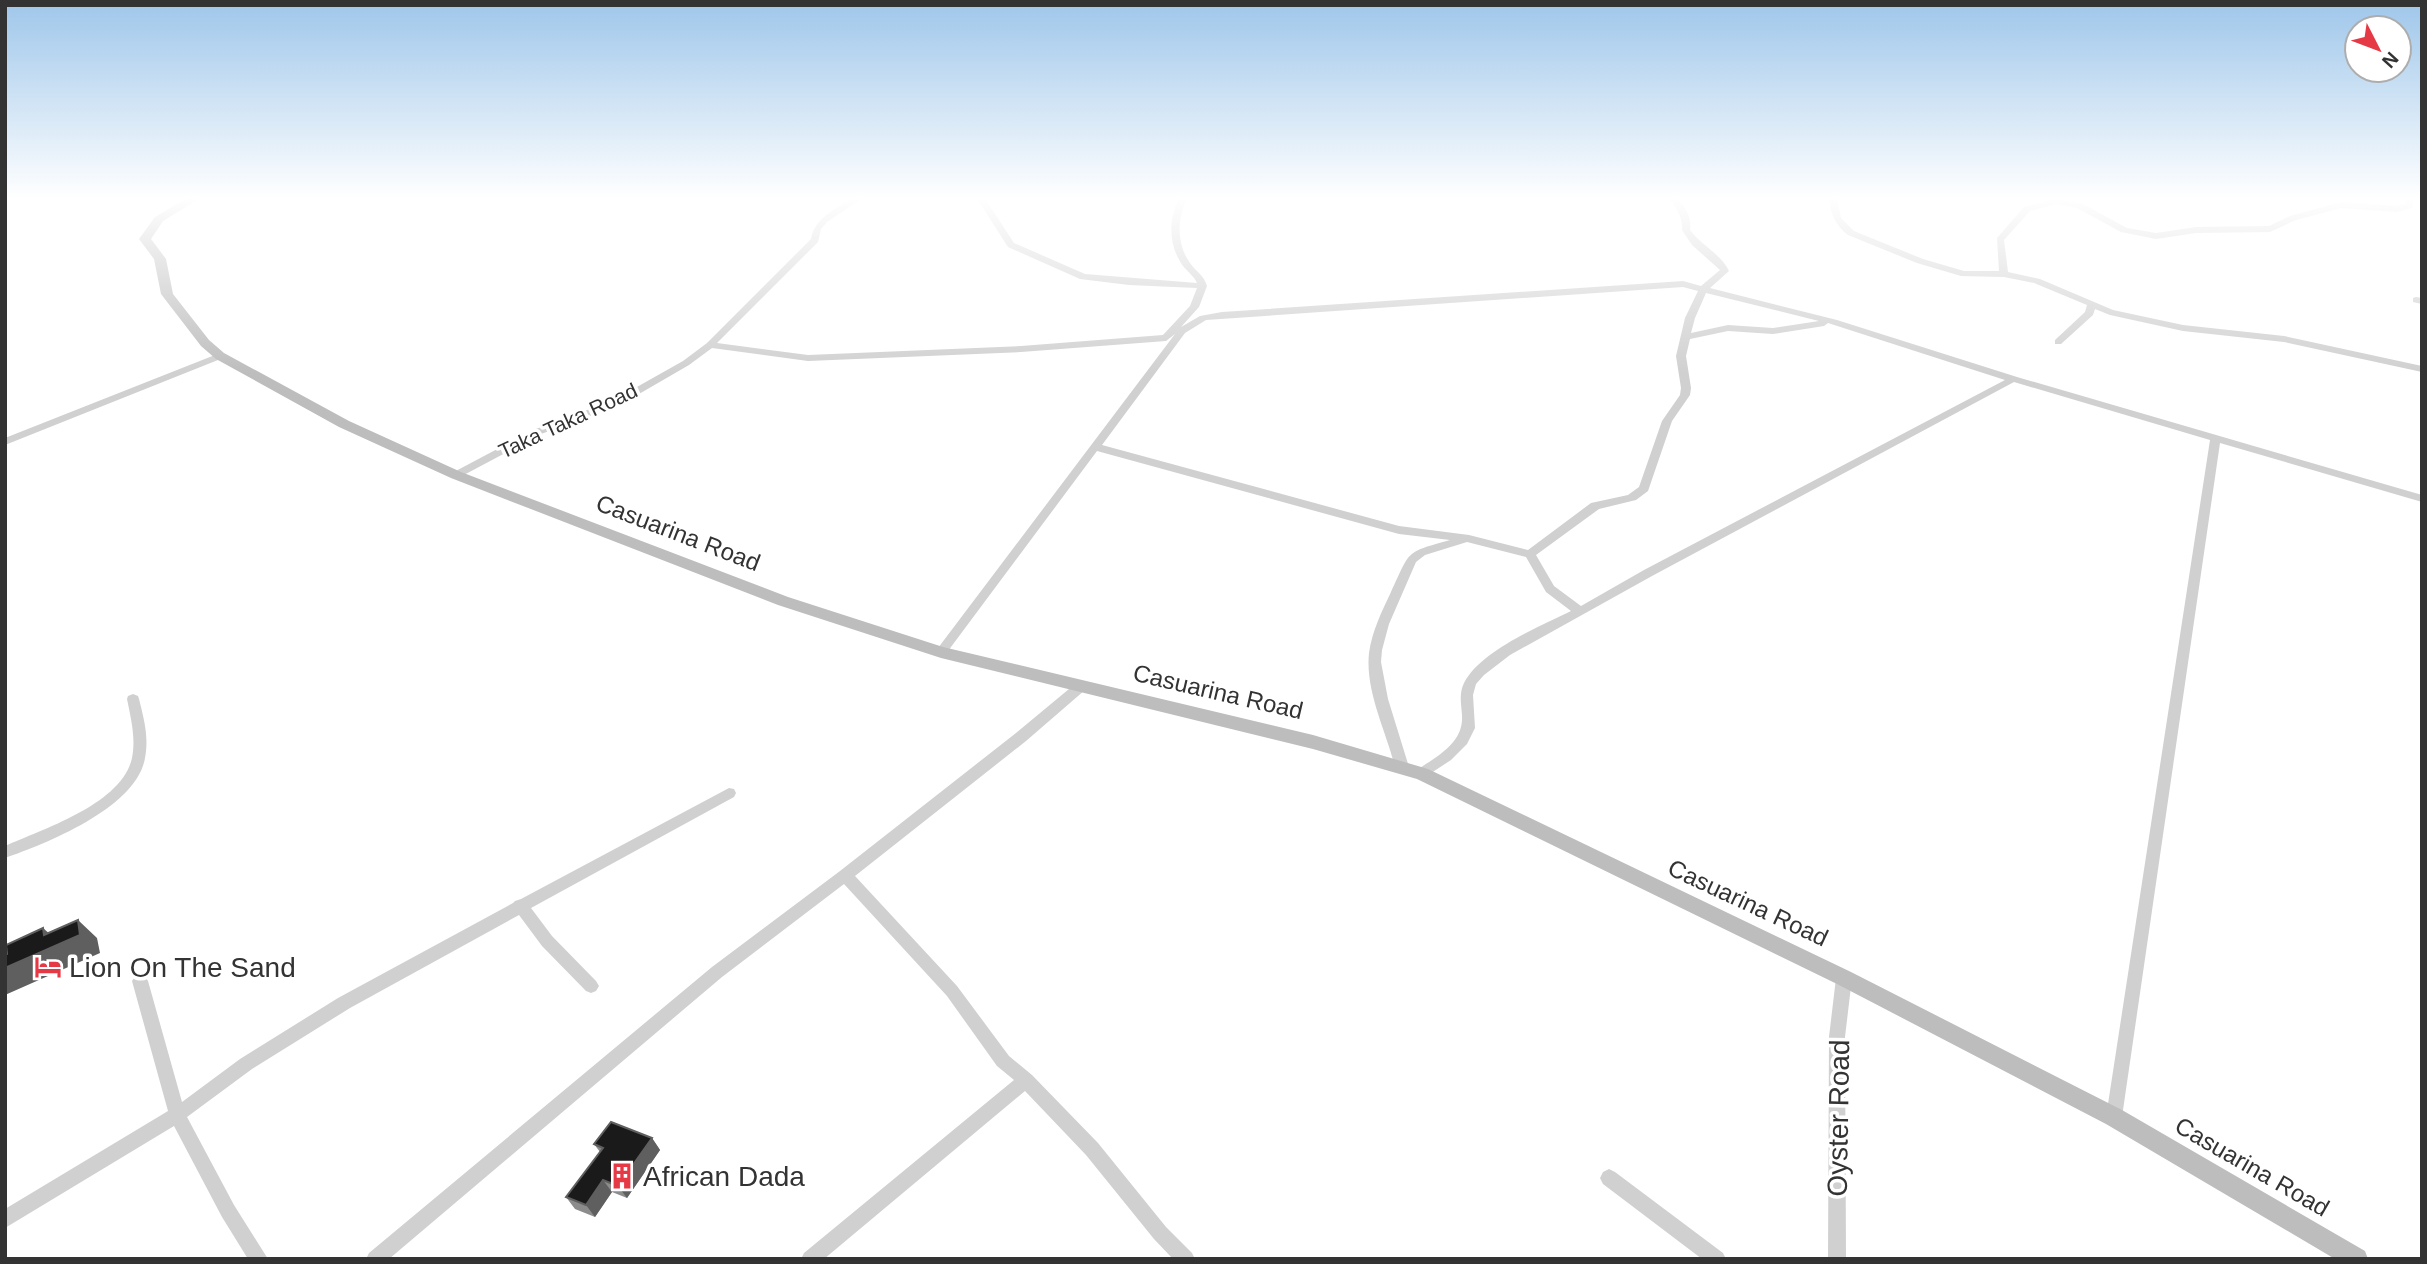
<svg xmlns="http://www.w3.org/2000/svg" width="2427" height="1264" font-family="Arial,sans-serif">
<rect width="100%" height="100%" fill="#fff"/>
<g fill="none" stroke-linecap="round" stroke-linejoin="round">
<!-- street -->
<path fill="#d0d0d0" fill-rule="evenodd" d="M854 197H864L827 222 821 229 818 242 717 343 808 355 1021 346 1163 335 1190 306 1197 288 1129 285 1080 279 1008 247 976 197H984L1014 243 1085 274 1197 283C1194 276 1188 272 1183 266 1168 245 1168 219 1180 197H1188C1177 217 1176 244 1190 263 1196 272 1204 275 1207 286L1199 307 1181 327 1200 316 1222 312 1683 281 1701 286 1720 270 1692 245 1682 230C1683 216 1676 208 1668 197H1677C1685 207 1692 217 1690 230 1701 245 1722 255 1729 271L1710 288 1837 320 2017 377 2422 495V502L2220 443 2122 1117 2120 1123 2114 1125 2108 1123 2106 1117 2210 440 2014 382 1652 576 1510 655 1484 675 1476 684 1473 695 1475 728 1467 744 1451 760 1422 779 1417 778 1415 774 1417 770C1437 756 1464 743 1462 715 1461 703 1459 693 1464 683 1481 650 1539 627 1571 611L1546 592 1526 557 1467 542 1425 555 1416 562 1389 624 1382 650 1381 662 1388 699 1409 767 1407 771 1402 772 1397 771 1395 767C1386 731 1365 691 1369 653 1372 631 1382 611 1391 592 1411 550 1404 553 1450 540L1399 534 1097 451 945 655 941 656 935 652 1175 334 1166 341 1021 352 808 361 712 348 689 365 620 405 541 434 460 477H452L451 475 452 473 533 430 612 401 683 361 707 343 811 239C815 217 836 209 854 197ZM1683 287 1698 291 1685 318 1676 356 1681 388 1680 395 1662 421 1639 487 1628 495 1591 503 1528 550 1469 535 1399 526 1102 445 1185 333 1206 320ZM1706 293 1819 321 1773 328 1728 325 1691 333 1695 318ZM1828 323 2005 380 1644 570 1581 606 1554 586 1536 555 1599 509 1636 500 1648 491 1672 421 1690 395 1691 388 1686 356 1690 339 1728 331 1773 334 1824 326Z
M1829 197H1837L1841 218 1854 231 1923 259 1964 271H1999L1997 238 2024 207 2056 199 2083 204 2127 228 2156 233 2196 227 2269 226 2290 216 2341 202 2397 206 2405 204 2406 197H2414L2412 208 2397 212 2341 208 2296 220 2270 232 2196 233 2156 239 2121 232 2077 208 2056 204 2030 211 2004 240 2008 272 2040 279 2113 310 2183 325 2284 336 2422 366V372L2284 342 2183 331 2110 315 2095 309 2093 315 2061 344H2055V340L2085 312 2087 305 2034 283 2004 277 1961 276 1917 263 1848 235C1835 225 1830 213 1829 197Z
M2416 297 2422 298V304L2413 302V298Z
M220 353 225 356 223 358 5 445V438Z
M1080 682 1085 684 1086 687 1085 690 1026 741 855 876 957 986 1009 1056 1032 1075 1098 1143 1166 1227 1192 1253 1195 1259H1173L1154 1239 1086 1155 1025 1091 824 1259H801L804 1253 1014 1080 997 1066 947 996 844 884 722 977 389 1259H366L369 1253 712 967 840 871 1016 733 1075 684Z
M133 694 138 696 139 699C144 719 149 737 145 758 137 807 48 843 5 858V846C43 829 122 804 132 758 136 738 131 719 127 699L128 696Z
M729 788 734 789 736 793 734 797 531 908 552 936 596 981 599 986 596 991 591 993 586 991 542 946 519 915 350 1008 252 1069 187 1117 234 1205 268 1259H248L222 1217 174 1126 5 1228V1209L168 1111 132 981 135 976 140 974 145 976 148 981 182 1102 240 1059 338 998 513 903 515 901 521 899Z
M1844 971 1849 973 1852 978 1845 1037 1846 1259H1828L1829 1037 1836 978 1839 973Z
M1609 1169 1615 1172 1723 1253 1726 1259H1702L1603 1184 1600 1178 1603 1172Z"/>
<!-- secondary -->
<path fill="#bdbdbd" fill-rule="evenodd" d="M189 197H202L163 221 151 239 166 259 173 294 209 340 224 353 349 421 461 472 788 597 943 647 1313 735 1428 769 1851 972 2122 1110 2365 1251 2368 1259H2335L2106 1124 1837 984 1417 779 1313 749 941 658 778 605 451 478 339 427 216 359 201 346 161 294 154 259 139 239 155 217Z"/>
</g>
<!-- wall -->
<path fill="#8c8c8c" d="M652 1138 660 1150 627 1198 612 1192 595 1217 575 1209 566 1197 600 1152 594 1144Z"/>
<!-- shaded-wall -->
<path fill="#5f5f5f" d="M78 920 97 938 100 953 5 995V968L44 935 43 928 61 944Z
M652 1138 660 1150 627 1198 618 1186Z
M603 1180 612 1192 595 1217 586 1205Z"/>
<!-- building -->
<path fill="#1a1a1a" stroke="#5f5f5f" stroke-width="2" d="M78 920 80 935 5 968V955L7 954 6 945 43 928 44 935Z
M611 1122 652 1138 618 1186 603 1180 586 1205 566 1197 603 1148 594 1144Z"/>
<!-- sky -->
<linearGradient id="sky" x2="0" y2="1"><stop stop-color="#9ec6ea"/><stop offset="0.53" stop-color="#fff"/><stop offset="1" stop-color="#fff" stop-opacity="0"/></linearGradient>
<rect width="2427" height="374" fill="url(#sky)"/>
<!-- icons -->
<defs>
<g id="hotel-bare" transform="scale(2.1)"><path d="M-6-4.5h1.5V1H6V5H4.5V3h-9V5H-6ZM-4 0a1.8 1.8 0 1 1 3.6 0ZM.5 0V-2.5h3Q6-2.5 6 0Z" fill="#e63946" stroke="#fff" stroke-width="2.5" paint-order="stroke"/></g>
<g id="building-bare" transform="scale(2.1)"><path d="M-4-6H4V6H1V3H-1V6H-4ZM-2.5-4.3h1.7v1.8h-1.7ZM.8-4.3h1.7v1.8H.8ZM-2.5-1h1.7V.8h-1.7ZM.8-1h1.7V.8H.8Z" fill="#e63946" stroke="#fff" stroke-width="2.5" paint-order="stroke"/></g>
</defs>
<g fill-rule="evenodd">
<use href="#hotel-bare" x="48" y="967"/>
<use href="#building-bare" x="622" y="1176"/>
</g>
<g text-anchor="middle" stroke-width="7" stroke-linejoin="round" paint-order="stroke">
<!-- far-street labels -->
<g font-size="21" fill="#333" stroke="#fff">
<text transform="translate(568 421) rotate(-25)" y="7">Taka Taka Road</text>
</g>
<!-- street labels -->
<g font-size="24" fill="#333" stroke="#fff">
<text transform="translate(678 533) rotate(21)" y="8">Casuarina Road</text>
<text transform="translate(1218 692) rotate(13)" y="8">Casuarina Road</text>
<text transform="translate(1748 903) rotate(25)" y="8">Casuarina Road</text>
<text transform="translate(2252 1167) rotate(30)" y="8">Casuarina Road</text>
</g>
<!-- near-poi labels -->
<g font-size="28" fill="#333" stroke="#fff" text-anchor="start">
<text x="69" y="977">Lion On The Sand</text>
<text x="643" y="1186">African Dada</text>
</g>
<!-- near-street labels -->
<g font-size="28" fill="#333" stroke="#fff">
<text transform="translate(1838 1118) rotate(-89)" y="10">Oyster Road</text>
</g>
</g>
<!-- border -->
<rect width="2427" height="1264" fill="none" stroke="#333333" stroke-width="14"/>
<!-- north arrow -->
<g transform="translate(2378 49) rotate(132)"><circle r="33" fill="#ffffff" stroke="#adadad" stroke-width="2"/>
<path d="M0-5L12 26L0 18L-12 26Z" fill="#e63946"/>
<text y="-10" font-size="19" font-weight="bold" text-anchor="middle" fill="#333333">N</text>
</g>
</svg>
